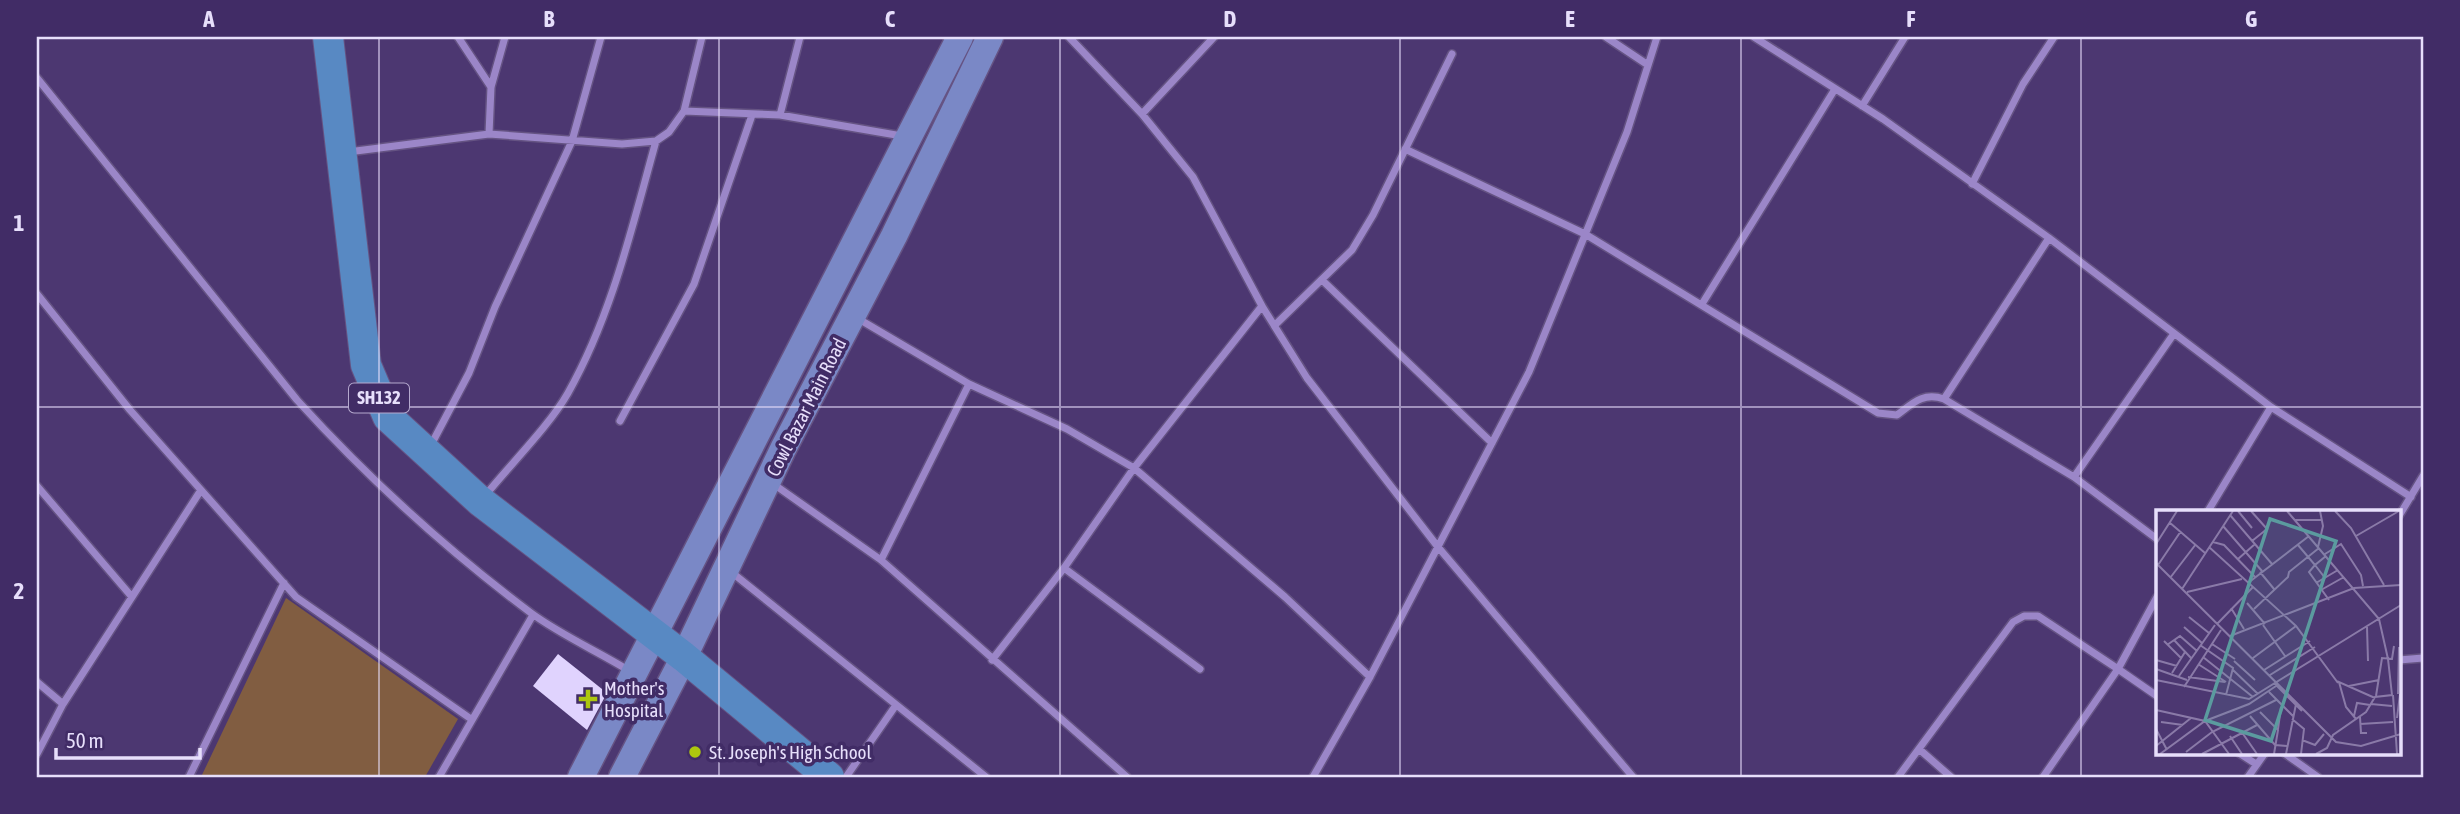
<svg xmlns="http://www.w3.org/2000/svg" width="2460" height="814" font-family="'Asap Condensed',sans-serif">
<rect width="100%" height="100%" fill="#4c3771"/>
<!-- green -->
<path fill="#815d41" d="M286 598 458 719 425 777H201Z"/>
<!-- building -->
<path fill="#e0d3fe" d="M558 654 607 693 587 730 533 686Z"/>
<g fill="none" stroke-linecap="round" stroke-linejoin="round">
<!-- street casing -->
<g stroke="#655383" stroke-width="10">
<path id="street" d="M458 37 491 87
M1069 37 1142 114 1193 177 1262 306 1307 378 1438 547 1633 777
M1606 37 1648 65
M1754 37 1883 119 2049 238 2271 407 2411 497
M37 78 297 400C368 478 447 550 531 613 561 635 597 651 628 670
M1862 106 1905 37
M684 111 780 115 902 136
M1142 114 1214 37
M780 115 800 37
M489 134 491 87 505 37
M1405 149 1585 234 1878 413 1897 415C1913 403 1923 392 1944 399L2074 477 2157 539
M348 152 489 134 622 144 656 141 669 132 684 111 702 37
M1972 184 2023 84 2054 37
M1322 280 1492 443
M37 294 130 410 296 597 471 719
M1702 304 1835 89
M857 318 969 384 1067 429 1134 468 1285 597 1370 677
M1275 325 1352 250 1373 215 1452 54
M1944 399 2049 238
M620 421 694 284 752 115
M431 445 469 373 495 307 572 141 601 37
M2074 477 2173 335
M772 483 881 560 1127 777
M37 486 132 597
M484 497C508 467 550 425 568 393 612 315 632 227 656 141
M2208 511 2271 407
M2399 516 2423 476
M881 560 969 384
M1064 568 1200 669
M730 571 986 777
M992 660 1064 568 1134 468 1262 306
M2399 660 2423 658
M37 682 63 704
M1919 749 1951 777
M2239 753 2256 764
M2284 753 2318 777
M37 754 63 704 201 490
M189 777 284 583
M439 777 533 615
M846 777 896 705
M1313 777 1370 677 1529 372 1627 132 1657 37
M1898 777 2013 622 2024 616H2038L2118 669 2157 597
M2043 777 2118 669 2157 696
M2248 777 2265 753"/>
</g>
<!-- secondary casing -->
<g stroke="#655383" stroke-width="29">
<path id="secondary" d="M581 777 960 37
M622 777 684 657 783 449 894 236 990 37"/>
</g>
<!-- primary casing -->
<g stroke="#655383" stroke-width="32">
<path id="primary" d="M328 37 366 365 388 417 480 501 684 657 829 777"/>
</g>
<!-- street -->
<use href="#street" stroke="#9b86c8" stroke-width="7"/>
<!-- secondary -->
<use href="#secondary" stroke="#7a88c6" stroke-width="26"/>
<!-- primary -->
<use href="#primary" stroke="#5889c3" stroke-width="30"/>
</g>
<!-- grid -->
<path fill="none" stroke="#e7dffb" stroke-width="2" stroke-opacity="0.55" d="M379 37V777M719 37V777M1060 37V777M1400 37V777M1741 37V777M2081 37V777M37 407H2423"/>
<!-- markers -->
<g fill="#adc60e" stroke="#412c66" stroke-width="2.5">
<path d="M584.5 688.5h7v7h7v7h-7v7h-7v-7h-7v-7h7z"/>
<circle cx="695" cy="752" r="7"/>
</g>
<g text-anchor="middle" stroke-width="7" stroke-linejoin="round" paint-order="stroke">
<!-- shield labels -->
<rect fill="#412c66" stroke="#b5a9ce" stroke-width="2" x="349" y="383.5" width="60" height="29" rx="5"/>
<g font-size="18" font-weight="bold" fill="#e7dffb">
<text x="379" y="404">SH132</text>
</g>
<!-- street labels -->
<g font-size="19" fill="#e7dffb" stroke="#412c66">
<text transform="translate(806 407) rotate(-63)" y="7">Cowl Bazar Main Road</text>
</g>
<!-- poi labels -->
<g font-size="19" fill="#e7dffb" stroke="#412c66" text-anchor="start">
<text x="604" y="695">Mother's<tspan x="604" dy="22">Hospital</tspan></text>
<text x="709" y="759">St. Joseph's High School</text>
</g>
</g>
<!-- overview -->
<g transform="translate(2156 510)">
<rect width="245" height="245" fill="#4c3771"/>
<path fill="none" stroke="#8a7aa8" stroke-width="2" d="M82 1 96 18M95 1 111 19 96 31M131 1 223 109 232 149 236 185 219 187 210 202 177 225 171 238 160 244M179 1 195 18 228 75M74 5 116 54M139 10H165M13 12 49 43M67 16 106 61M200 26 243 1M57 32 68 35 99 67M0 34 21 1M142 35 159 55 153 62 173 90M53 37 140 116 182 173M162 37 167 16 164 1M169 44 185 34 205 65 207 76M82 49 99 34M0 53 180 232 205 236 245 224M2 55 25 21M104 62 118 79M14 68 40 34M169 68 159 55 170 46M92 73 153 26M160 73 182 60M26 79 77 1M165 80 188 67M31 82 86 69M91 93 109 114M75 98 88 119M98 99 132 67 133 62 163 38M33 107 53 123M61 114 97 77M107 115 129 146M28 117 46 133M211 117 212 151M74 126 198 78 245 75M18 130 35 148M8 131 25 148M56 134 79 149M11 135 24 126 41 141M44 135 77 158 70 185M47 147 97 187M97 148 140 116M0 150 21 156M78 151 99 170M42 154 70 172M0 159 31 170M77 160 102 184M108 160 154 131M16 163 29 142M114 165 159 137M23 166 59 115M32 167 69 172M0 170 93 189 245 95M118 173 146 201M193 176 223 170M28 177 65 120M113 182 137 206M242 184 243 137M237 185 241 244M220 186 226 148 236 149 238 136M215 194 236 196M0 200 49 211 73 244M104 202 122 220 118 244M94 206 119 235 131 236M198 206 201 193 214 195M204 207 205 223H211M241 208 244 184M136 209 148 219 145 244M200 209 190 197 183 172 219 188M5 212 27 215M204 214 237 212M0 219 11 240M122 219 125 197M85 221 101 244M74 226 86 244M146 230 159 235 168 224M0 236 35 208M30 242 56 222 120 190M4 244 49 211 93 194 120 176M46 244 101 215M130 244 140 194"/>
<path fill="#5b9b9f" fill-opacity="0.15" stroke="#5b9b9f" stroke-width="3.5" d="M114 9 180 31 115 231 49 210Z"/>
<rect width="245" height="245" fill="none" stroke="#e7dffb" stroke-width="3.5"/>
</g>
<!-- border -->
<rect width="2460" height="814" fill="none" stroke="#412c66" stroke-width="77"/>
<!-- scale -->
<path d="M56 748v10h144v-10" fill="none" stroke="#e7dffb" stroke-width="3.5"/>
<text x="66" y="748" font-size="21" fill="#e7dffb" stroke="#412c66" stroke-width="5" paint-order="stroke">50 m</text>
<rect x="38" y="38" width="2384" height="738" fill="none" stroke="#e7dffb" stroke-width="2.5"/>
<g font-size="23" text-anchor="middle" font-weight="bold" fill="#e7dffb">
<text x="209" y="27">A</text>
<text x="549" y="27">B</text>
<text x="890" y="27">C</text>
<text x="1230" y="27">D</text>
<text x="1570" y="27">E</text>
<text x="1911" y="27">F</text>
<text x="2251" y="27">G</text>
<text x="19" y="231">1</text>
<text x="19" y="599">2</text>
</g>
</svg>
